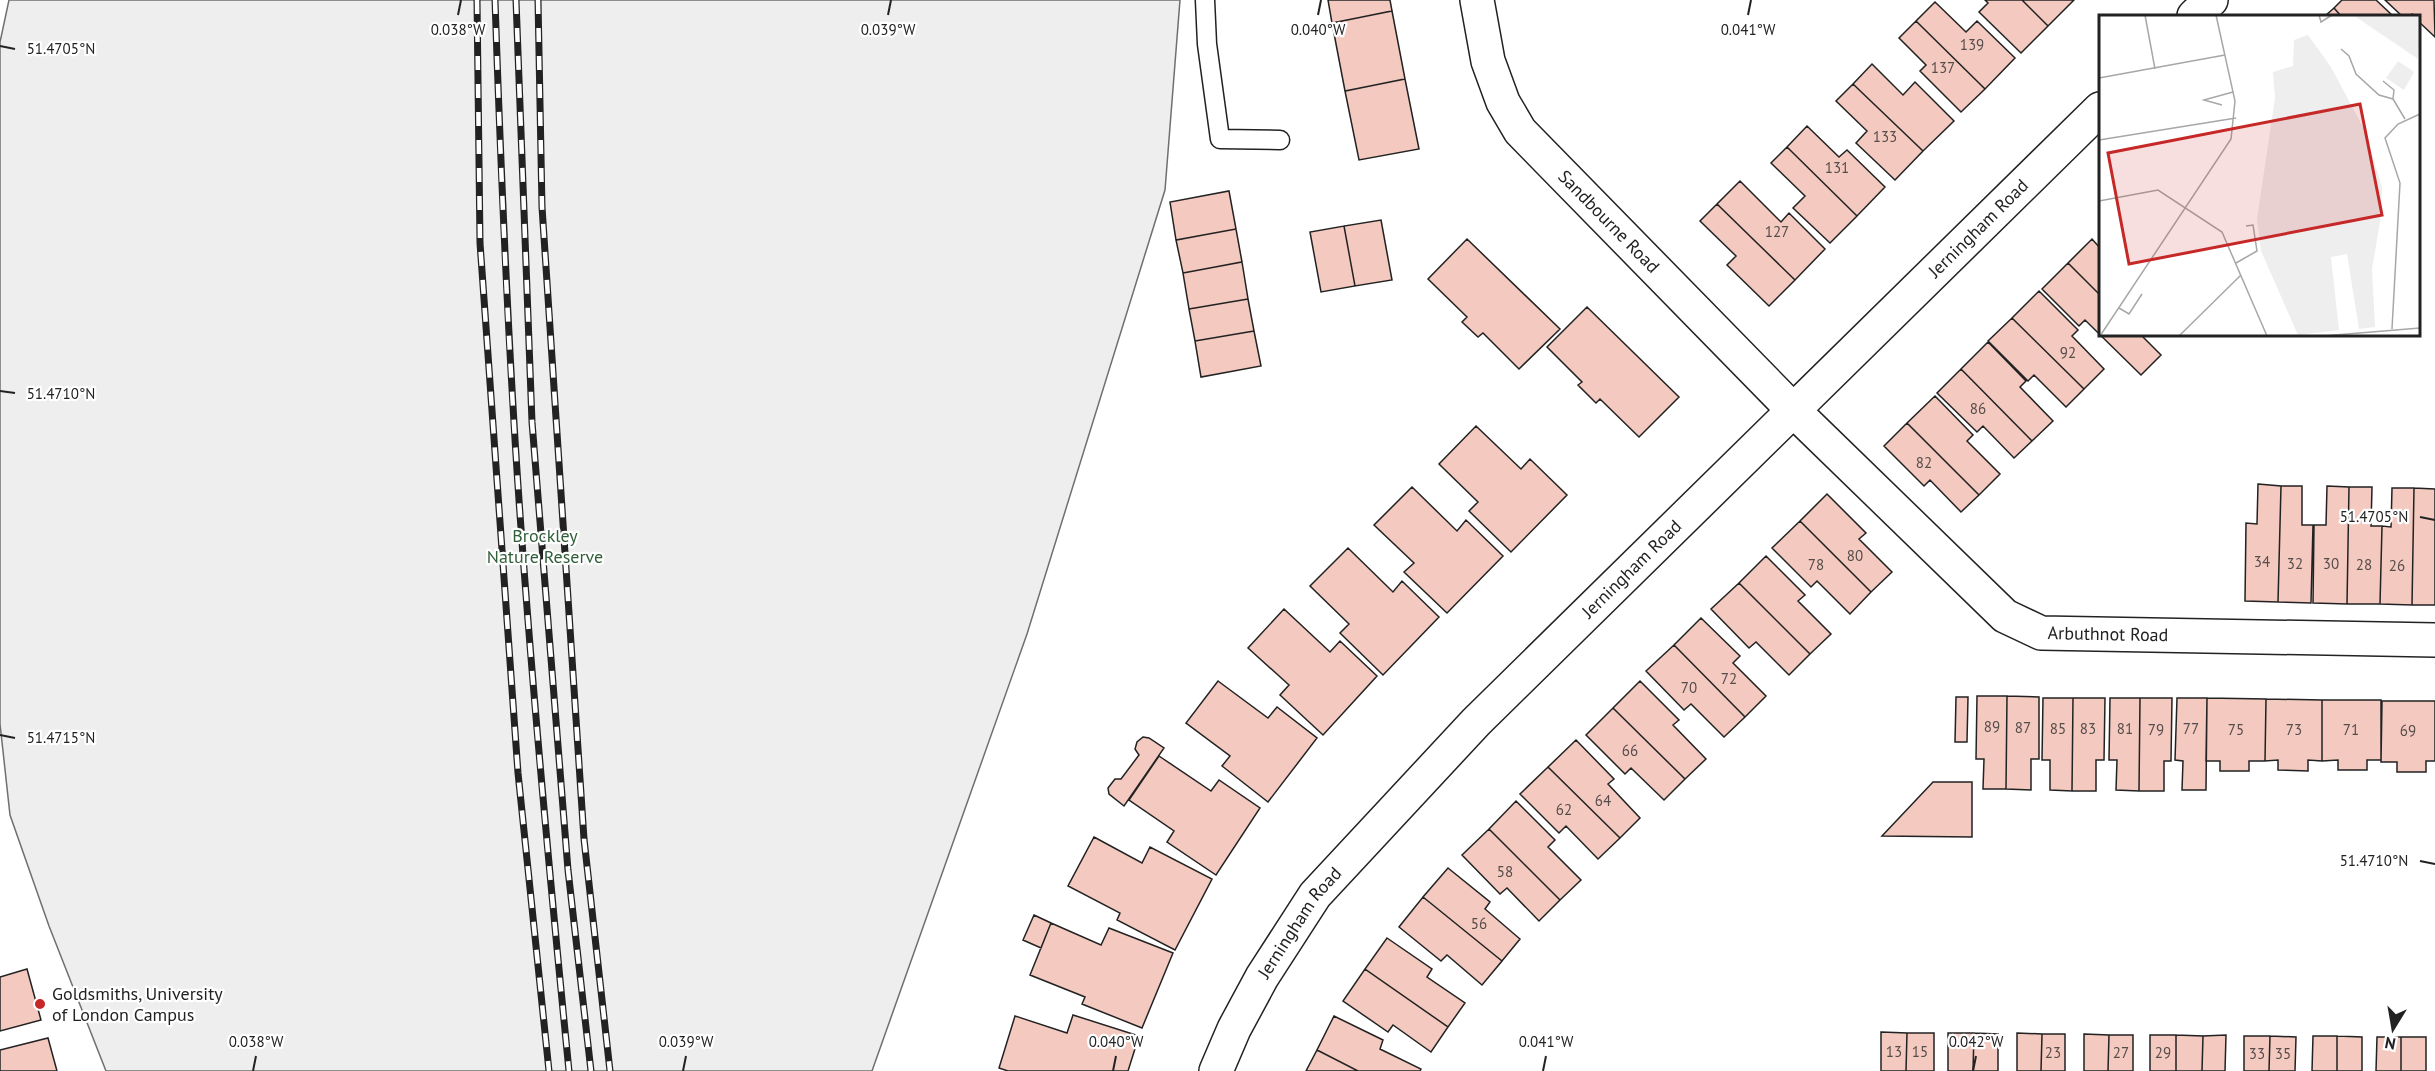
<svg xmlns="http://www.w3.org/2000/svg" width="2435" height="1071" font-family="'PT Sans',sans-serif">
<rect width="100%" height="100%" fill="#fff"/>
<!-- green -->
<path fill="#eee" stroke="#6f6f6f" stroke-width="1.5" d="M9 0H1180L1165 190 1027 634 872 1071H106L49 926 10 815 0 724V42Z"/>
<!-- building -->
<path fill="#f3c9c0" stroke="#222" stroke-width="1.5" d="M1328 0H1390L1392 11 1332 23Z
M1985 0H2022L2048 26 2021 53 1979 12 1988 3Z
M2022 0H2074L2048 26Z
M2342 0H2376L2393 16H2341L2334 8Z
M2385 0H2434L2435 37 2418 21V16L2412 14 2409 16H2402Z
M1935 2 1966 32 1977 21 2015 58 1985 89 1916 21Z
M2334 8 2341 16H2325Z
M1392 11 1405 79 1345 91 1332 23Z
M1916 21 1985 89 1961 112 1920 71 1926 65 1899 38Z
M1872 64 1903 95 1915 82 1954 121 1923 151 1853 84Z
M1405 79 1419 149 1359 160 1345 91Z
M1853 84 1923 151 1895 180 1856 143 1867 131 1836 101Z
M1807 126 1839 157 1847 150 1885 187 1857 216 1787 147Z
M1787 147 1857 216 1830 243 1793 208 1805 196 1771 163Z
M1740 181 1781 222 1789 213 1825 249 1795 280 1717 204Z
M1229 191 1236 229 1176 240 1170 202Z
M1717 204 1795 280 1769 306 1727 265 1736 256 1700 221Z
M1381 220 1392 280 1355 286 1344 226Z
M1344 226 1355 286 1321 292 1310 232Z
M1236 229 1242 262 1183 273 1176 240Z
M1467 239 1560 329 1519 369 1483 333 1478 337 1462 322 1467 317 1428 279Z
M2092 239 2100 248V295L2068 263Z
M1242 262 1248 299 1189 309 1183 273Z
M2068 263 2100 295V334H2140L2161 355 2141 375 2085 320 2079 326 2042 289Z
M2039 291 2078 330 2072 336 2104 369 2084 389 2012 318Z
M1248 299 1254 331 1195 341 1189 309Z
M1587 307 1679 397 1639 437 1600 399 1596 403 1578 385 1582 382 1547 347Z
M2012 318 2084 389 2066 407 2034 375 2028 381 1988 341Z
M1254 331 1261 366 1201 377 1195 341Z
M1988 342 2026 381 2020 387 2053 421 2032 441 1961 369Z
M1961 369 2032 441 2014 458 1983 426 1977 432 1937 393Z
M1935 396 1973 435 1967 441 2000 474 1979 495 1907 423Z
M1907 423 1979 495 1961 512 1930 480 1924 486 1884 446Z
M1476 426 1521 469 1530 459 1567 495 1511 552 1469 511 1478 502 1439 464Z
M2258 484 2281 486 2278 602 2245 601 2246 523 2257 524Z
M2281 486H2302V525H2313L2311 603 2278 602Z
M2327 486 2349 487 2347 604 2313 603 2314 525H2326Z
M1412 487 1457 531 1466 520 1503 556 1447 613 1404 572 1414 563 1374 525Z
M2349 487H2372L2371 526H2382L2380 604H2347Z
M2392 488H2414L2412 605 2380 604 2382 526 2391 527Z
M2414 488 2435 489V605H2412Z
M1827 494 1866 533 1859 539 1892 572 1871 592 1800 521Z
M1800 521 1871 592 1850 614 1817 581 1811 587 1772 548Z
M1348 548 1393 592 1402 581 1439 617 1383 675 1340 633 1349 624 1310 586Z
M1766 556 1805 595 1798 601 1831 634 1810 654 1739 583Z
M1739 583 1810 654 1789 675 1756 642 1749 648 1711 609Z
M1284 609 1330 652 1340 641 1377 676 1323 735 1280 695 1289 685 1248 648Z
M1701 618 1740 656 1733 663 1766 696 1745 717 1674 645Z
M1674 645 1745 717 1724 737 1691 704 1684 710 1646 671Z
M1218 681 1268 718 1277 707 1317 738 1268 802 1222 766 1230 756 1186 723Z
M1640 681 1679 720 1673 725 1706 759 1685 779 1613 708Z
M1977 696H2007L2006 789H1983L1984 759H1976Z
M2007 696 2039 697V759H2031V790L2006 789Z
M1956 697H1968L1967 742H1955Z
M2043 698H2073L2072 791 2050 790V760H2042Z
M2073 698H2105L2104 760H2096V791H2072Z
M2110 698H2140L2139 791 2116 790 2117 760H2109Z
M2140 698H2172L2171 761H2164V791H2139Z
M2177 698H2207L2206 790H2182L2183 761 2175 760Z
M2207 698 2266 699 2265 761H2249V771H2220V761H2206Z
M2266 699 2322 700V761L2308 760V771L2278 770V760L2265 761Z
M2322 700H2381V760H2367V770H2338V760L2322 761Z
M2382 701H2435V761H2426V772H2397V762H2381Z
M1613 708 1685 779 1664 800 1631 768 1625 774 1586 735Z
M1143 737 1149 738 1164 748 1124 806 1109 794 1108 788 1115 779H1121L1139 755 1135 749 1137 742Z
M1576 740 1614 779 1608 784 1640 818 1620 838 1548 767Z
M1159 756 1211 791 1219 780 1260 808 1216 875 1167 842 1174 831 1129 800Z
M1548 767 1620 838 1598 859 1566 826 1559 833 1520 794Z
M1933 782H1972V837L1882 836Z
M1516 801 1555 840 1548 847 1581 880 1560 900 1489 829Z
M1489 829 1560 900 1539 921 1507 888 1500 894 1462 855Z
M1094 837 1142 863 1150 847 1212 879 1175 950 1117 920 1120 913 1068 886Z
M1448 868 1490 902 1485 909 1520 939 1502 961 1423 897Z
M1423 897 1502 961 1482 985 1447 955 1441 961 1399 927Z
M1034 915 1051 923 1041 948 1023 940Z
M1051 923 1101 945 1109 928 1173 953 1142 1028 1082 1004 1085 997 1030 975Z
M1387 938 1432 969 1427 977 1465 1003 1448 1027 1365 969Z
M27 969 41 1020 0 1031V977Z
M1365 969 1448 1027 1431 1052 1393 1025 1388 1032 1343 1001Z
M1073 1015 1139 1036 1128 1071H1008L999 1068 1015 1016 1067 1033Z
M1334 1016 1383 1040 1380 1049 1421 1069 1420 1071H1358L1317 1050Z
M1881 1032 1907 1033 1906 1071H1881Z
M1907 1033H1934V1071H1906Z
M1948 1033H1974L1973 1071H1948Z
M1974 1033 1998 1034V1071H1973Z
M2017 1033 2042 1034 2041 1071H2017Z
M2042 1034H2065V1071H2041Z
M2084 1034 2109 1035 2108 1071H2084Z
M2109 1035H2133V1071H2108Z
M2150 1035H2176V1071H2150Z
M2176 1035 2203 1036 2202 1071H2176Z
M2226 1035 2225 1071H2202L2203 1036Z
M2244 1036H2270L2269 1071H2244Z
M2270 1036 2296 1037 2295 1071H2269Z
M2313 1036H2337V1071H2312Z
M2337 1036 2362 1037V1071H2337Z
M2377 1037H2401V1071H2376Z
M2401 1037H2426V1071H2401Z
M48 1038 57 1071H0V1050Z
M1317 1050 1358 1071H1306Z"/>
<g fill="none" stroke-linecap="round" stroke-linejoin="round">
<!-- service casing -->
<g stroke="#222" stroke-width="21">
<path id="service" d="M1205 0 1207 44 1220 139 1280 140"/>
</g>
<!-- minor casing -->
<g stroke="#222" stroke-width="36">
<g id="minor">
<path id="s1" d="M1477 0 1488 61 1503 102 1520 131 1794 411 2005 616 2041 633 2435 640"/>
<path d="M2194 16 2211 0"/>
<path id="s2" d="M1216 1071 1234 1029 1262 977 1315 895 1476 722 2100 109"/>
</g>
</g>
<!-- service -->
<use href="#service" stroke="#fff" stroke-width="18"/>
<!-- minor -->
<use href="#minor" stroke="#fff" stroke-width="33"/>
<!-- rail casing -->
<g stroke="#222" stroke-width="7">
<path id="rail" d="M477 0 480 243 518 773 549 1071
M495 0C501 176 508 352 521 528 534 709 551 890 569 1071
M516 0 532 422 568 870 591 1071
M538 0 542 207 584 839 610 1071"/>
</g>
<!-- rail -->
<use href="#rail" stroke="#fff" stroke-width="4.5" stroke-dasharray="14" stroke-linecap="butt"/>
</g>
<!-- ticks -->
<path fill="none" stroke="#222" stroke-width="2" d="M458 15 461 0M888 15 891 0M1318 15 1321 0M1748 15 1751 0M0 46 15 49M0 391 15 393M2420 517 2435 520M0 735 15 738M2420 861 2435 864M253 1071 256 1056M683 1071 686 1056M1113 1071 1116 1056M1543 1071 1546 1056M1973 1071 1976 1056"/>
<!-- markers -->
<circle fill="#c62828" stroke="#fff" stroke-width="2" cx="40" cy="1004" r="6"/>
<g text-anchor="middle" stroke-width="4.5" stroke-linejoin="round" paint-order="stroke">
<!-- number labels -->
<g font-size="15" fill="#564c4a">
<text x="1972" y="50">139</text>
<text x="1943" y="73">137</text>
<text x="1885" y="142">133</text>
<text x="1837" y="173">131</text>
<text x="1777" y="237">127</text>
<text x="2068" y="358">92</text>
<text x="1978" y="414">86</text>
<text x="1924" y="468">82</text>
<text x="1855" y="561">80</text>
<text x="2262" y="567">34</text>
<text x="2295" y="569">32</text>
<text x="2331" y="569">30</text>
<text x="1816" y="570">78</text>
<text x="2364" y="570">28</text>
<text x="2397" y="571">26</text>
<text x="1729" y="684">72</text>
<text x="1689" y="693">70</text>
<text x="1992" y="732">89</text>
<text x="2023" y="733">87</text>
<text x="2058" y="734">85</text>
<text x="2088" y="734">83</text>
<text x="2125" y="734">81</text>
<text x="2191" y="734">77</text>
<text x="2156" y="735">79</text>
<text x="2236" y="735">75</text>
<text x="2294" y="735">73</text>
<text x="2351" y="735">71</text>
<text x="2408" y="736">69</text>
<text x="1630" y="756">66</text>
<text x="1603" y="806">64</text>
<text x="1564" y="815">62</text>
<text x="1505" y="877">58</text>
<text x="1479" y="929">56</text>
<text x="1894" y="1057">13</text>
<text x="1920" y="1057">15</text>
<text x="2053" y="1058">23</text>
<text x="2121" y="1058">27</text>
<text x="2163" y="1058">29</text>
<text x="2257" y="1059">33</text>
<text x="2283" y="1059">35</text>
</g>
<!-- street labels -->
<g font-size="18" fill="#222" stroke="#fff">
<text dy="6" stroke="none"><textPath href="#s1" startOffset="266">Sandbourne Road</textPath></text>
<text dy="6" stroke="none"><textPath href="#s2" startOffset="1143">Jerningham Road</textPath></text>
<text dy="6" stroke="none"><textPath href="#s2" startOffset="657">Jerningham Road</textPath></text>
<text dy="6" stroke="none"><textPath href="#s1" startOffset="932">Arbuthnot Road</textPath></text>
<text dy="6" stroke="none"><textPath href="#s2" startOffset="171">Jerningham Road</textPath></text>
</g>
<!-- park labels -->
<g font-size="18" fill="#2f5e38" stroke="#fff">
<text x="545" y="542">Brockley<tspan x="545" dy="21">Nature Reserve</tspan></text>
</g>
<!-- poi labels -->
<g font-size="18" fill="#222" stroke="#fff" text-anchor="start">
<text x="52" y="1000">Goldsmiths, University<tspan x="52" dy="21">of London Campus</tspan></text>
</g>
</g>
<!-- overview -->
<g transform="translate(2099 15)">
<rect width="321" height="321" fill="#fff"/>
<path d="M259 0H321L319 44 257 2ZM209 20 232 52 266 116 283 172 282 201 273 254 276 312 260 314 248 239 232 242 240 315 199 320 162 236 158 204 176 83 174 57 194 51 195 25ZM299 46 315 57 305 75 287 63Z" fill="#eee"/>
<path fill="none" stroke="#a7a7a7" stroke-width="1.5" d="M46 0 56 54M220 0 222 7 233 0M242 34 250 41 257 59 280 80 294 84 295 75 284 66M0 63 126 40M294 84 306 104M123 90 105 85 134 77M0 125 137 103M0 186 59 175 123 217 168 321M137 248 158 236 154 210 147 211M20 293 30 299 43 279M293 314 301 168 286 123 299 109 321 99M1 321 132 124 136 86 117 0M80 321 142 260M224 321 321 313"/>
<path fill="#c62828" fill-opacity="0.15" stroke="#c62828" stroke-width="3" d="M261 89 283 200 30 249 9 138Z"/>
<rect width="321" height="321" fill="none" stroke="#222" stroke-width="3"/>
</g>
<g font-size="15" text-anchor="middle" fill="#222" stroke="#fff" stroke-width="4.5" stroke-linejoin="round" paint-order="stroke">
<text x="458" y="35">0.038°W</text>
<text x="888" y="35">0.039°W</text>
<text x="1318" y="35">0.040°W</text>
<text x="1748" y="35">0.041°W</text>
<text x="61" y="54">51.4705°N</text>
<text x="61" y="399">51.4710°N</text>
<text x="2374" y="522">51.4705°N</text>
<text x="61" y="743">51.4715°N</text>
<text x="2374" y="866">51.4710°N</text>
<text x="256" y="1047">0.038°W</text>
<text x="686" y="1047">0.039°W</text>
<text x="1116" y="1047">0.040°W</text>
<text x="1546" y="1047">0.041°W</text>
<text x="1976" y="1047">0.042°W</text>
</g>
<!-- north arrow -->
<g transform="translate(2393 1029) rotate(191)" stroke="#ffffff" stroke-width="4.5" paint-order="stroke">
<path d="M0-4.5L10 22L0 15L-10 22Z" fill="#222222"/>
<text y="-9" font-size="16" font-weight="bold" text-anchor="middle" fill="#222222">N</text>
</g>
</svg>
